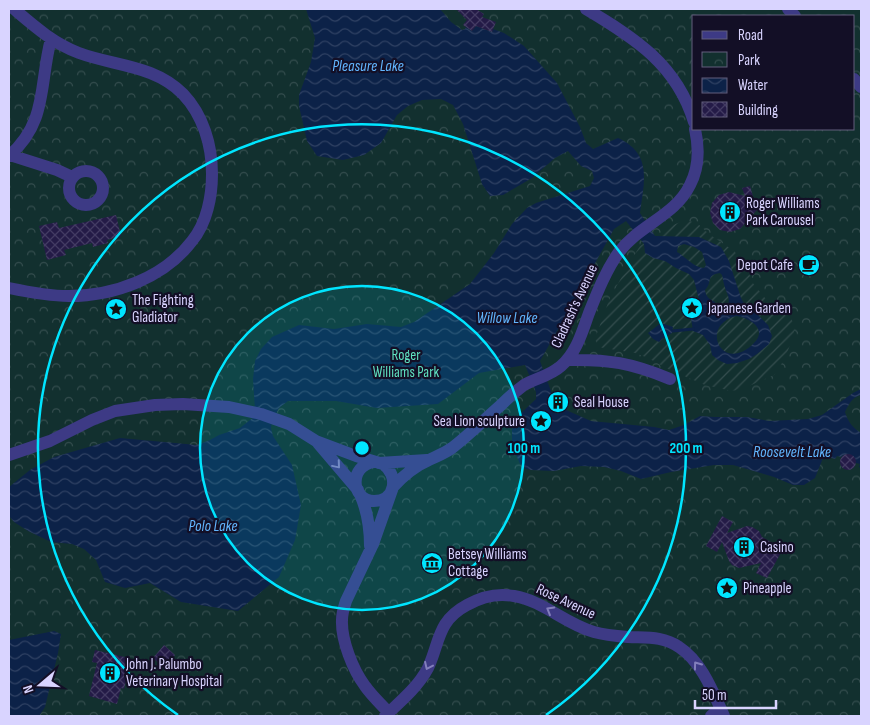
<svg xmlns="http://www.w3.org/2000/svg" width="870" height="725" font-family="'Sofia Sans Condensed',sans-serif">
<defs>
<pattern id="park-crowns" width="20" height="18" patternUnits="userSpaceOnUse" patternTransform="scale(1.25)"><rect width="20" height="18" fill="#12302f"/><path d="M2 6a3 3 0 1 1 6 0M12 15a3 3 0 1 1 6 0" fill="none" stroke="#344d4e"/></pattern>
<pattern id="garden-furrows" width="10" height="10" patternUnits="userSpaceOnUse" patternTransform="scale(1.25)"><rect width="10" height="10" fill="#12302f"/><path d="M-1 1l2-2M0 10L10 0M9 11l2-2" fill="none" stroke="#344d4e"/></pattern>
<pattern id="water-waves" width="16" height="10" patternUnits="userSpaceOnUse" patternTransform="scale(1.25)"><rect width="16" height="10" fill="#0c2248"/><path d="M0 5q4-4 8 0t8 0" fill="none" stroke="#2f4163"/></pattern>
<pattern id="building-cross-hatch" width="8" height="8" patternUnits="userSpaceOnUse" patternTransform="scale(1.25)"><rect width="8" height="8" fill="#241b47"/><path d="M0 0l8 8M0 8l8-8" fill="none" stroke="#433b63"/></pattern>
</defs>
<rect width="100%" height="100%" fill="#130f26"/>
<!-- park -->
<path fill="url(#park-crowns)" fill-rule="evenodd" d="M9 9H861V716H9ZM694 16H854V129H694Z"/>
<!-- garden -->
<path fill="url(#garden-furrows)" d="M685 220 697 223 709 234 734 251 746 265 752 282 769 303 788 313 795 326 793 338 784 360 774 375 749 386 732 391 705 385 670 370 648 358 635 353 598 347 595 339 609 300 631 260 640 246 671 226Z"/>
<!-- water -->
<path fill="url(#water-waves)" fill-rule="evenodd" d="M306 9H440L451 22 462 30 465 29 466 27 472 31 476 26 492 32 493 29 504 33 524 46 557 83 580 127 586 143 593 149 618 138C653 154 644 182 640 213L655 236 699 237 721 247 729 261 741 298 746 307 758 315 768 325 772 336 769 344 757 354 749 359 737 363 727 364 718 360 712 355 710 345 703 335 693 331 691 318 701 312V308L694 280 689 274 676 268 665 261 653 258 645 253 644 244 626 221 614 229 583 285 540 361 552 394 549 396 557 414 566 410 591 421 654 427 669 430 684 425 700 416 715 417H747L769 421 808 419 822 415 853 393 861 389V395C852 397 849 404 845 412 848 422 853 428 861 433V468L859 467 860 464 856 463C854 454 847 452 841 457L837 456 835 459 825 456 823 458 815 478 804 485H793L774 477 733 465H714L671 472 641 479 621 471 604 467 581 466 554 471 531 470 526 469 520 464 512 445V429L516 418 536 399V392L525 365 479 373 438 404 377 408 336 401H288L279 408 272 421 271 428 273 436 292 465 301 505 295 540 279 577 238 611 181 602 150 583 125 588 105 582 96 560 84 549 72 544 51 542 28 531 14 522 9 516V487L30 470 54 457 120 438 197 445 210 440 219 435 240 428 255 416V410L253 379 255 361 261 349 272 337 299 325 334 329 367 324 401 327 414 322 470 284 494 253 512 224 527 208 536 203 590 186 594 178 592 171 581 166 568 151 555 158 532 178 503 195 490 196 482 184 463 124 453 105 441 99 422 100 408 106 397 115 381 143 364 155 343 160 317 156 307 141 299 106V95L311 62 315 38ZM684 244 694 247 702 252 706 265 704 268C694 268 686 257 677 252L678 246ZM720 273 722 275C723 278 723 281 724 284 726 294 734 301 724 309H719L716 307 715 302C709 299 706 297 705 290 713 282 705 275 720 273ZM736 316C750 318 768 329 754 343 723 375 698 326 736 316Z
M661 323 673 327 672 333 662 339 659 342 653 339 648 333Z
M54 631 61 634 58 653 45 707 39 716H9V640Z"/>
<g fill="none" stroke-linecap="round" stroke-linejoin="round">
<!-- stream -->
<path stroke="#0c2248" stroke-width="3" d="M673 331 693 329"/>
</g>
<!-- building -->
<path fill="url(#building-cross-hatch)" d="M456 9H476L484 14 482 17 496 22 492 32 476 26 472 31 463 25 467 20Z
M750 186 757 210 740 229 730 232 720 230 713 223 710 213 712 203 719 195 729 192 745 196 742 188Z
M116 215 121 236 107 240 108 243 93 247 92 243 64 250 66 255 47 260 39 226 57 222 59 228Z
M801 266a8 8 0 1 1 16 0a8 8 0 1 1-16 0Z
M558 393 566 408 558 412 551 397Z
M840 462a8 8 0 1 1 16 0a8 8 0 1 1-16 0Z
M722 516 733 522 727 533 747 526 752 527 759 531 762 537 783 549 767 578 756 573 761 563 739 568 732 565 729 561 722 542 717 552 706 546Z
M434 553 441 568 430 573 424 558Z
M164 645 175 655 164 668 153 658Z
M95 650 129 658 124 677H127L124 689 121 688 117 704 89 696 97 663 92 662Z"/>
<g fill="none" stroke-linecap="round" stroke-linejoin="round">
<!-- minor -->
<path stroke="#3d3a85" stroke-width="12" d="M586 9C635 38 677 65 694 122
M788 9 795 16
M854 79 861 87
M10 155 57 170 72 177
M9 156C48 122 39 84 51 39
M69 188a17 17 0 1 1 34 0a17 17 0 1 1-34 0Z
M9 288C28 292 49 296 69 296 114 296 164 278 192 241 207 223 212 196 212 174 212 145 203 115 183 94 155 65 114 66 79 53 53 43 34 26 14 9
M567 360C608 359 632 363 670 379
M318 443 358 490
M9 455 50 441 92 420 115 411 155 405 183 404 229 407 261 414 289 424 316 441 356 456 383 464C399 475 396 501 374 501 350 500 349 465 374 462
M379 463 427 460
M393 487C403 476 415 466 429 460 437 456 445 453 452 448 469 435 485 419 501 405 508 398 516 391 524 385 536 378 550 376 561 366 577 352 582 332 589 313 597 293 606 270 619 252 639 225 675 216 690 185 699 168 699 147 695 129
M360 494C367 510 370 528 370 546
M389 713C381 704 372 696 365 686 353 670 341 640 342 620 342 613 344 607 346 601L373 544 392 490
M385 716C400 702 418 687 428 668 440 642 437 621 467 605 481 597 498 593 514 596 544 601 565 624 594 632 605 635 616 636 628 637 646 638 663 636 679 647 702 662 713 692 724 716
M711 716 720 708"/>
</g>
<!-- one-way arrows -->
<defs><path id="oneway-chevron" d="M-2-3.5L2.5 0L-2 3.5" fill="none" stroke-width="1.6" stroke-linecap="round" stroke-linejoin="round" transform="scale(1.25)"/></defs>
<g stroke="#837fbc">
<use href="#oneway-chevron" transform="translate(337 465) rotate(50)"/>
<use href="#oneway-chevron" transform="translate(550 610) rotate(-150)"/>
<use href="#oneway-chevron" transform="translate(697 665) rotate(-126)"/>
<use href="#oneway-chevron" transform="translate(428 666) rotate(115)"/>
</g>
<!-- distance rings -->
<circle cx="362" cy="448" r="162" fill="#00e5ff" fill-opacity=".12"/>
<g fill="none" stroke="#00e5ff" stroke-width="2.5">
<circle cx="362" cy="448" r="162"/>
<path d="M178 715A324 324 0 1 1 546 715"/>
</g>
<!-- icons -->
<defs>
<g id="building-disc" transform="scale(1.125)"><circle r="9.5" fill="#00e5ff" stroke="#130f26"/><path d="M-4-6H4V6H1V3H-1V6H-4ZM-2.5-4.3h1.7v1.8h-1.7ZM.8-4.3h1.7v1.8H.8ZM-2.5-1h1.7V.8h-1.7ZM.8-1h1.7V.8H.8Z" fill="#111"/></g>
<g id="cafe-disc" transform="scale(1.125)"><circle r="9.5" fill="#00e5ff" stroke="#130f26"/><path d="M-5.5-4.5H6V0H3Q3 3.5 0 3.5H-2.5Q-5.5 3.5-5.5 0ZM3-3.2v2h1.7v-2ZM-6 4.5H4V6H-6Z" fill="#111"/></g>
<g id="sight-disc" transform="scale(1.125)"><circle r="9.5" fill="#00e5ff" stroke="#130f26"/><path d="M0-6L1.8-2.2L6-1.7L2.9 1.2L3.7 5.4L0 3.3L-3.7 5.4L-2.9 1.2L-6-1.7L-1.8-2.2Z" fill="#111"/></g>
<g id="museum-disc" transform="scale(1.125)"><circle r="9.5" fill="#00e5ff" stroke="#130f26"/><path d="M0-6L6-3V-2H-6V-3ZM-5-1h2V3h-2ZM-1-1h2V3h-2ZM3-1h2V3H3ZM-6 4H6V6H-6Z" fill="#111"/></g>
</defs>
<g fill-rule="evenodd">
<use href="#building-disc" x="730" y="212"/>
<use href="#cafe-disc" x="809" y="265"/>
<use href="#sight-disc" x="692" y="308"/>
<use href="#sight-disc" x="116" y="309"/>
<use href="#building-disc" x="558" y="402"/>
<use href="#sight-disc" x="541" y="421"/>
<use href="#building-disc" x="744" y="547"/>
<use href="#museum-disc" x="432" y="563"/>
<use href="#sight-disc" x="727" y="588"/>
<use href="#building-disc" x="110" y="673"/>
</g>
<g text-anchor="middle" stroke-width="4.5" stroke-linejoin="round" paint-order="stroke">
<!-- poi labels -->
<g font-size="15" fill="#d9d4ff" stroke="#130f26" text-anchor="start">
<text x="746" y="208">Roger Williams<tspan x="746" dy="17">Park Carousel</tspan></text>
<text x="793" y="270" text-anchor="end">Depot Cafe</text>
<text x="132" y="305">The Fighting<tspan x="132" dy="17">Gladiator</tspan></text>
<text x="708" y="313">Japanese Garden</text>
<text x="574" y="407">Seal House</text>
<text x="525" y="426" text-anchor="end">Sea Lion sculpture</text>
<text x="760" y="552">Casino</text>
<text x="448" y="559">Betsey Williams<tspan x="448" dy="17">Cottage</tspan></text>
<text x="743" y="593">Pineapple</text>
<text x="126" y="669">John J. Palumbo<tspan x="126" dy="17">Veterinary Hospital</tspan></text>
</g>
<!-- street labels -->
<g font-size="15" fill="#d9d4ff" stroke="#130f26">
<text transform="translate(574 306) rotate(-65)" y="5">Cladrash's Avenue</text>
<text transform="translate(566 601) rotate(25)" y="5">Rose Avenue</text>
</g>
<!-- park labels -->
<g font-size="15" fill="#5fe0c0" stroke="#130f26">
<text x="406" y="360">Roger<tspan x="406" dy="17">Williams Park</tspan></text>
</g>
<!-- water labels -->
<g font-size="16" font-style="italic" fill="#62b6ff" stroke="#130f26">
<text x="368" y="71">Pleasure Lake</text>
<text x="507" y="323">Willow Lake</text>
<text x="792" y="457">Roosevelt Lake</text>
<text x="213" y="531">Polo Lake</text>
</g>
</g>
<circle cx="362" cy="448" r="8" fill="#00e5ff" stroke="#130f26" stroke-width="2.5"/>
<g font-size="15" text-anchor="middle" font-weight="bold" fill="#00e5ff" stroke="#130f26" stroke-width="4.5" stroke-linejoin="round" paint-order="stroke">
<text x="524" y="453">100 m</text>
<text x="686" y="453">200 m</text>
</g>
<!-- border -->
<rect width="870" height="725" fill="none" stroke="#d9d4ff" stroke-width="20"/>
<!-- legend -->
<rect x="692" y="15" width="162" height="115" fill="#130f26" stroke="#625e7d"/>
<rect x="702" y="31" width="25" height="8" fill="#3d3a85" stroke="#625e7d"/>
<text x="738" y="40" font-size="15" fill="#d9d4ff">Road</text>
<rect x="702" y="52" width="25" height="15" fill="url(#park-crowns)" stroke="#625e7d"/>
<text x="738" y="65" font-size="15" fill="#d9d4ff">Park</text>
<rect x="702" y="78" width="25" height="15" fill="url(#water-waves)" stroke="#625e7d"/>
<text x="738" y="90" font-size="15" fill="#d9d4ff">Water</text>
<rect x="702" y="102" width="25" height="15" fill="url(#building-cross-hatch)" stroke="#625e7d"/>
<text x="738" y="115" font-size="15" fill="#d9d4ff">Building</text>
<!-- north arrow -->
<g transform="translate(40 685) rotate(251)" stroke="#130f26" stroke-width="4" paint-order="stroke">
<path d="M0-4L9 19L0 12L-9 19Z" fill="#d9d4ff"/>
<text y="-8" font-size="14" font-weight="bold" text-anchor="middle" fill="#d9d4ff">N</text>
</g>
<!-- scale -->
<path d="M695 700v8h81v-8" fill="none" stroke="#d9d4ff" stroke-width="2.5"/>
<text x="702" y="700" font-size="15" fill="#d9d4ff" stroke="#130f26" stroke-width="4" paint-order="stroke">50 m</text>
</svg>
